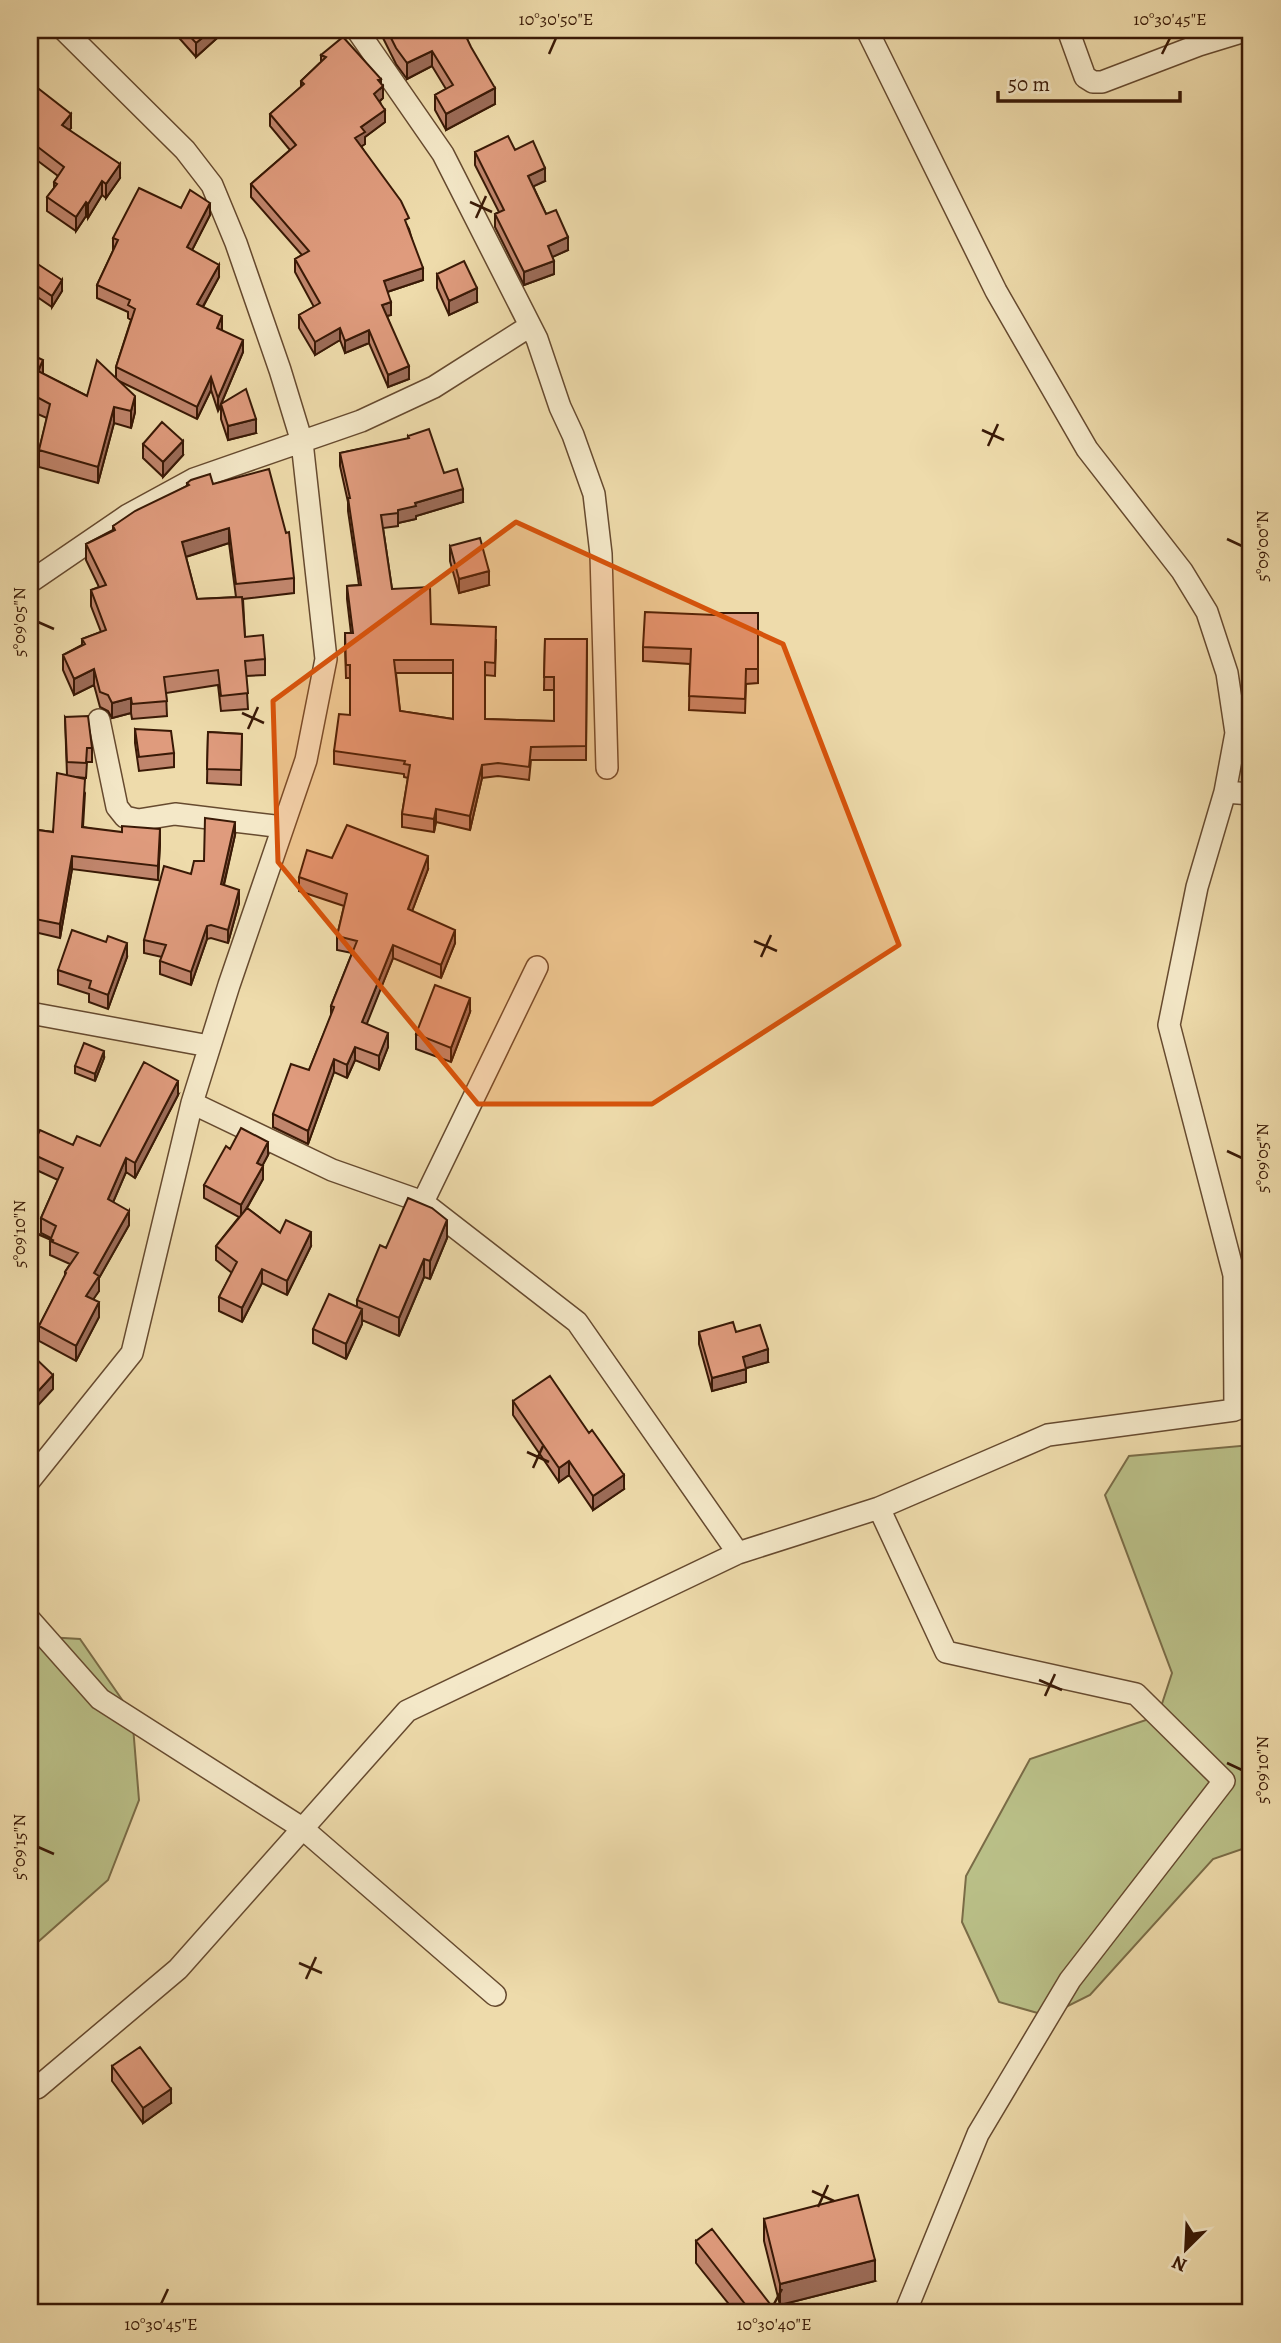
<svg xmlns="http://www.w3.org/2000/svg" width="1281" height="2343" font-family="Alegreya,serif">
<rect width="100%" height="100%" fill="#eedbab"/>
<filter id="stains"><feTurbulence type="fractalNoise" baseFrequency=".00286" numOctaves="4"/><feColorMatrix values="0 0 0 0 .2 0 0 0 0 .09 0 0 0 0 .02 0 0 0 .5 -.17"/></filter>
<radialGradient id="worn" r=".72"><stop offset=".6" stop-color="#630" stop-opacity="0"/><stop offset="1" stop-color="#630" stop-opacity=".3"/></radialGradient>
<!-- green -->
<path fill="#bac088" stroke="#7a6c47" stroke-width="2" d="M1251 1445V1846L1213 1859 1090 1995 1048 2016 999 2002 962 1922 966 1876 1030 1759 1158 1716 1172 1673 1105 1495 1129 1456Z
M30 1636 80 1639 132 1714 139 1800 108 1880 30 1949Z"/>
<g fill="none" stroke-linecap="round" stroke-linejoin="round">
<!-- minor casing -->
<g stroke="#664a2f" stroke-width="24">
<path id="minor" d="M357 30 443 154 537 339 560 407 573 435 594 494 601 554 607 768
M867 30 996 291 1087 449 1182 571 1207 612 1227 673 1236 733 1225 792 1197 887 1169 1025 1234 1275 1235 1410 1048 1435 879 1508
M1068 30 1085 77 1093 82H1102L1199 45 1248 30
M30 582 128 515 194 479 361 421 434 387 530 326
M99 720 117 807 125 817 138 820 175 814 283 827
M1225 792 1251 794
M30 1013 209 1046
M192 1103 332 1170 423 1202 537 967
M425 1204 577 1322 738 1553
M30 1480 132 1353 192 1103 229 985 306 760 326 659 302 442 280 370 236 243 212 185 185 150 64 30
M30 1620 100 1699 302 1828 495 1995
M37 2088 178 1969 407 1711 738 1553 879 1508 946 1652 1136 1694 1224 1781 1070 1980 978 2134 905 2313"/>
</g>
<!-- minor -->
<use href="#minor" stroke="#f4e8c8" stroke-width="21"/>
</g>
<!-- wall -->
<path fill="#c0856c" stroke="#391906" stroke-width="2" fill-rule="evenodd" d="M172 30H226L196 57Z
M379 30H463L495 104 446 130 435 110V95L446 89 432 66 407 79 396 64Z
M321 55 381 83 383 98 380 101 385 122 365 137V144L361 146 409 229 423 280 387 292 391 315 387 316 409 379 388 387 369 343 345 353 340 340 315 355 299 328V315L314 307 295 272V259L302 255 251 197V184L290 150 270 126V114L301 87V81L321 62Z
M31 82 71 128 69 130 120 178 106 198 102 195 88 218 86 216 76 231 47 211V197L54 188V182L58 176 34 158Z
M515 150 545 181 533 186 546 214 568 250 552 257 554 274 524 285 495 227V214L499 212 475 165V152Z
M181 208 210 215 192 250 219 277 203 307 222 329V330L243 352 221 404 256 433 228 440 221 419V404L218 411 211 390 197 419 119 381 135 412 131 428 114 423 98 483 39 467V450L47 418 33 412V407L30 405V354L43 374 87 396 116 378V367L131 320 128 318V312L97 298V285L113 251V238Z
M30 259 62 291 52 307 30 292Z
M437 274 477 302 449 315 437 288Z
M408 436 444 473 463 502 416 516V519L398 523V526L383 528 392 589 431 624 496 640 495 676 485 675V719L554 721V690H544L545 639H587L586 760H531L529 780 498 776 482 778 470 830 436 822 434 832 402 827V814L408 778 404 777V774L334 764V751L350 715V678H346L345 647V633H351L347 599V586L359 585 348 511V502L340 466V453L408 439ZM396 673H453V719L400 711Z
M143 444 183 455 163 477 143 458Z
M187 483 213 484 294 578V593L243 599 245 637 265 659V675L246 676 248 709 221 711 218 685 166 693 167 716 132 719 131 713 112 718 108 711 100 707 94 685 74 695 63 670V655L82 645V639L101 632 91 606V590L99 587 86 560V544L113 530V526L187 486ZM229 543 236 597 197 599 186 557Z
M450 546 489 585 459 593 450 561Z
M758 613V683L746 684 745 713 689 710 690 664 643 661V647L715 615Z
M65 717 92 748V762H87L86 778 75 777 85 793 83 827 160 843 158 880 72 869 60 938 30 931V829L53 832 67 775Z
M135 729 174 753V767L139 771 135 743Z
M208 732 242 734 241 785 207 783Z
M235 835 224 885 239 903 228 943 211 938 207 939 191 985 160 974V961L162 957 144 953V940L191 874 204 861Z
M332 858 428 869 412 911 455 943 441 978 393 958 366 1024 388 1047 379 1070 355 1060 347 1078 334 1072 308 1144 273 1127V1114L309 1070 331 1016V1006L352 953 337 950V936L344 906 299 891V877Z
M127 957 108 1009 89 1002V994L58 984V970Z
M470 1012 451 1062 416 1049V1034Z
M104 1058 95 1081 75 1073V1066Z
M178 1095 135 1178 126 1172 113 1202 129 1225 99 1278V1291L93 1299 99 1317 76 1361 39 1341V1326L65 1276V1272L70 1264 50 1255V1241L51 1238 41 1233V1218L58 1180 30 1167V1151L73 1145 100 1146Z
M268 1155 262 1166 263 1179 247 1208 280 1233 311 1246 287 1295 262 1283 242 1322 219 1311V1297L232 1273 216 1260V1246L239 1217 204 1198V1185Z
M447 1238 430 1279 424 1277 399 1336 362 1320V1324L346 1359 313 1343V1329L357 1307V1300L386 1248Z
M699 1332H736L768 1362 746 1368V1382L712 1391 699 1344Z
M513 1401 624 1489 593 1510 569 1475 559 1482 513 1415Z
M112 2066 171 2103 143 2123 112 2081Z
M764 2219 875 2281 780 2305 764 2241Z
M696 2241 777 2313H736L696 2263Z"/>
<!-- shaded-wall -->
<path fill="#9c6c58" stroke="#391906" stroke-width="2" d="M30 30H35V34L30 38Z
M212 30H226L196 57V43Z
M432 51V66L407 79V63Z
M381 79V88L383 86V98L374 106V94L378 80Z
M495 88V104L446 130V114Z
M385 110V122L365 137V144L355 151V138L361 127Z
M71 114V128L62 139V125Z
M34 144V158L30 162V148Z
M120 164V178L106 198V184Z
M545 168V181L528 189V176Z
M102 181V195L88 218V204Z
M86 202V216L76 231V217Z
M210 203V215L187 260V247Z
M568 237V250L548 259V246Z
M554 261V274L524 285V272Z
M219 265V277L197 317V304Z
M423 268V280L384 293V281Z
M62 280V291L52 307V296Z
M477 288V302L449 315V301Z
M391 302V315L382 317V305Z
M222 316V329L217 341V328Z
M340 328V340L315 355V342Z
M369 330V343L345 353V341Z
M243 340V352L218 411V398Z
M43 360V376L38 371Z
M409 366V379L388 387V375Z
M211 377V390L197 419V407Z
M135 396V412L131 428V411Z
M114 407V423L98 483V467Z
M256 419V433L228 440V426Z
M183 441V455L163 477V462Z
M39 447V461L30 490V475Z
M463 489V502L416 516V519L398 523V510L415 503Z
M229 528V543L182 558V542Z
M489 571V585L459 593V579Z
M94 669V685L74 695V679Z
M131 698V713L112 718V703Z
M482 765V778L470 830V816Z
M436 809V822L434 832V819Z
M235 822V835L221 896V884Z
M160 829V843L158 880V866Z
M72 856V869L60 938V924Z
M428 856V869L408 922V909Z
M239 890V903L228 943V930Z
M207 926V939L191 985V972Z
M455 930V943L441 978V965Z
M127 943V957L108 1009V995Z
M393 945V958L362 1036V1022Z
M470 998V1012L451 1062V1048Z
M31 1029V1043L30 1046V1032Z
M388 1033V1047L379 1070V1056Z
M355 1047V1060L347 1078V1065Z
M104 1051V1058L95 1081V1074Z
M334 1059V1072L308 1144V1131Z
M178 1081V1095L135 1178V1163Z
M268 1142V1155L257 1176V1163Z
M126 1158V1172L108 1214V1199Z
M263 1166V1179L241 1218V1205Z
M129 1211V1225L99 1278V1291L86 1310V1296L94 1273Z
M447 1220V1238L430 1279V1261Z
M311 1232V1246L287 1295V1281Z
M424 1259V1277L399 1336V1318Z
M262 1269V1283L242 1322V1308Z
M99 1302V1317L76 1361V1346Z
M362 1309V1324L346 1359V1344Z
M768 1349V1362L743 1369V1357Z
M746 1369V1382L712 1391V1378Z
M53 1375V1389L30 1414V1400Z
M569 1461V1475L559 1482V1468Z
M624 1475V1489L593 1510V1496Z
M171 2089V2103L143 2123V2108Z
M875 2260V2281L780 2305V2284Z"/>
<!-- building -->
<path fill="#df9b7d" stroke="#391906" stroke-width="2" fill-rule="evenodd" d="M184 30H212L196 43Z
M387 30H463L471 47 495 88 446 114 435 95 453 85 432 51 407 63 396 48Z
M343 37 381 79 378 80 383 86 374 94 385 110 361 127 365 132 355 138 401 201 409 218 405 220 423 268 384 281 391 302 382 305 409 366 388 375 369 330 345 341 340 328 315 342 299 315 320 303 295 259 309 251 251 184 296 145 270 114 304 84 301 81 326 57 321 55Z
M30 82 71 114 62 125 120 164 106 184 102 181 88 204 86 202 76 217 47 197 57 184 54 182 64 167 34 144 30 148Z
M508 136 515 150 533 141 545 168 528 176 546 214 556 210 568 237 548 246 554 261 524 272 495 214 504 210 475 152Z
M139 188 181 208 190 190 210 203 187 247 219 265 197 304 222 316 217 328 243 340 218 398 211 377 197 407 116 367 135 309 128 305 130 300 97 285 118 240 113 238Z
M30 259 62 280 52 296 30 281Z
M464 261 477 288 449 301 437 274Z
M30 354 43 360 38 371 87 396 97 360 135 396 131 411 114 407 98 467 39 450 50 404 33 395 35 391 30 389Z
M246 389 256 419 228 426 221 404Z
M162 422 183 441 163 462 143 444Z
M429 429 444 473 457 469 463 489 415 503 416 506 398 510V513L381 515 392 589 430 587 431 624 496 627 495 663 485 662V719L554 721V677H544L545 639H587L586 746 531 747 529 767 498 763 482 765 470 816 436 809 434 819 402 814 410 765 404 764 405 761 334 751 339 714 350 715V665H346L345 633H353L347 586 361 585 348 498H350L340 453 409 438 408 436ZM394 660H453V719L400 711Z
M30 444 39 447 30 475Z
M269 469 286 533 289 532 294 578 236 584 229 528 182 542 197 599 242 597 245 637 263 635 265 659 245 661 248 693 221 696 218 670 164 677 167 701 132 704 131 698 112 703 108 695 100 692 94 669 74 679 63 655 85 644 82 639 106 630 91 590 106 585 86 544 115 530 113 526 135 511 189 485 187 483 191 480 210 474 213 484Z
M480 538 489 571 459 579 450 546Z
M645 612 715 615V613H758V669H746L745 699 689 696 691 649 643 647Z
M88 716 92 748H87L86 763 67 762 65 717Z
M135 729 171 731 174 753 139 757Z
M208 732 242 734 241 770 207 769Z
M57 773 85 779 82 827 122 832V826L160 829 158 866 72 856 60 924 30 918V829L53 832Z
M205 818 235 822 221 884 239 890 228 930 211 925 207 926 191 972 160 961 166 945 144 940 164 866 191 874 194 861H204Z
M347 825 428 856 408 909 455 930 441 965 393 945 362 1022 388 1033 379 1056 355 1047 347 1065 334 1059 308 1131 273 1114 291 1064 309 1070 334 1007 331 1006 357 941 337 936 347 894 299 877 307 850 332 858Z
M72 930 106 942 108 936 127 943 108 995 89 988 91 981 58 970Z
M435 985 470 998 451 1048 416 1034Z
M84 1043 104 1051 95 1074 75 1066Z
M144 1062 178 1081 135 1163 126 1158 108 1199 129 1211 94 1273 99 1276 86 1296 99 1302 76 1346 39 1326 66 1273 65 1272 78 1253 50 1241 56 1226 41 1218 63 1168 30 1153V1151L40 1130 73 1145 77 1136 100 1146Z
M241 1128 268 1142 257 1163 263 1166 241 1205 204 1185 226 1146 230 1149Z
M408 1198 432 1208 447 1220 430 1261 424 1259 399 1318 357 1300 380 1245 386 1248Z
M247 1208 280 1233 286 1220 311 1232 287 1281 262 1269 242 1308 219 1297 237 1262 216 1246Z
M329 1294 362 1309 346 1344 313 1329Z
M733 1322 736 1332 760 1325 768 1349 743 1357 746 1369 712 1378 699 1332Z
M30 1353 53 1375 30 1400Z
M550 1376 589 1433 592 1430 624 1475 593 1496 569 1461 559 1468 513 1401Z
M140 2047 171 2089 143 2108 112 2066Z
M858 2195 875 2260 780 2284 764 2219Z
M712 2229 777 2313H752L696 2241Z"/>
<!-- marked area -->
<path fill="#d6530b" fill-opacity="0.2" stroke="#d6530b" stroke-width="5" stroke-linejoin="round" d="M516 522 783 644 899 945 652 1104H478L278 862 273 701Z"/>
<!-- ticks -->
<path fill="none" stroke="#391906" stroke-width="2.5" d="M549 54 556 38M1162 54 1170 38M470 202 492 212M476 218 486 196M982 430 1004 440M988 446 998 424M1227 539 1242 546M38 622 54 629M242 713 264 723M248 729 258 707M754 941 777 951M761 957 771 935M1227 1151 1242 1158M38 1234 54 1241M527 1452 549 1462M533 1468 543 1446M1039 1680 1062 1690M1045 1696 1055 1674M1227 1763 1242 1770M38 1847 54 1854M299 1963 322 1973M306 1979 316 1957M812 2191 834 2201M818 2207 828 2185M161 2304 168 2289M774 2304 782 2289"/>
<!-- margin -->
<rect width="1281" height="2343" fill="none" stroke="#eedbab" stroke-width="77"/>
<!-- north arrow -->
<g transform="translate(1186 2249) rotate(204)" stroke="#f4e8c8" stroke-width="5" paint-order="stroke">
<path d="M0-5L12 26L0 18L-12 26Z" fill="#391906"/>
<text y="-10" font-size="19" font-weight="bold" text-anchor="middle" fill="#391906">N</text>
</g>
<!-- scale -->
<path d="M998 91v10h182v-10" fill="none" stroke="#391906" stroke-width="3.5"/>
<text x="1008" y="91" font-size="21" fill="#391906" stroke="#f4e8c8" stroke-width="5" paint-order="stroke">50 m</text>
<rect x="38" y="38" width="1204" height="2266" fill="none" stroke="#391906" stroke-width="2.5"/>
<g font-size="18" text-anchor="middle" fill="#391906">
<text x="556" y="25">10°30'50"E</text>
<text x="1170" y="25">10°30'45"E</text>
<text transform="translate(1262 546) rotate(-90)" y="6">5°09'00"N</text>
<text transform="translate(19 622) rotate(-90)" y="6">5°09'05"N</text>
<text transform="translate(1262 1158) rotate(-90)" y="6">5°09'05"N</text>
<text transform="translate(19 1234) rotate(-90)" y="6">5°09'10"N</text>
<text transform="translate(1262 1770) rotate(-90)" y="6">5°09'10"N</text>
<text transform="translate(19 1847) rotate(-90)" y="6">5°09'15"N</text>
<text x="161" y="2330">10°30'45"E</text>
<text x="774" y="2330">10°30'40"E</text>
</g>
<rect width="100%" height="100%" filter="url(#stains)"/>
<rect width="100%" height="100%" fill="url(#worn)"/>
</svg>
